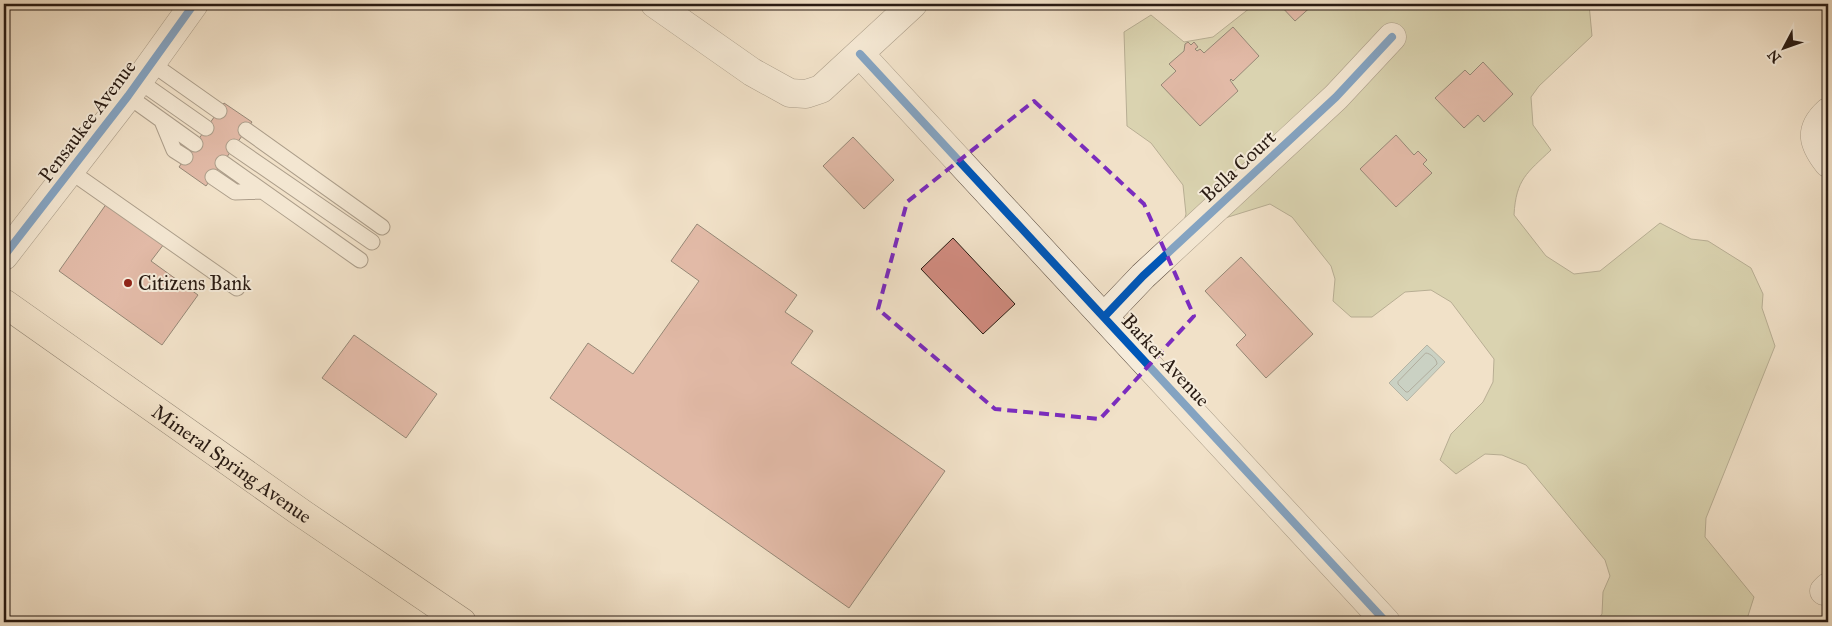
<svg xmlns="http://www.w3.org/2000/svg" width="1832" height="626" font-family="'IM FELL Great Primer',serif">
<rect width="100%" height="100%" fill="#f1e1c8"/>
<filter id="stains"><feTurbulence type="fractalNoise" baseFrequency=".004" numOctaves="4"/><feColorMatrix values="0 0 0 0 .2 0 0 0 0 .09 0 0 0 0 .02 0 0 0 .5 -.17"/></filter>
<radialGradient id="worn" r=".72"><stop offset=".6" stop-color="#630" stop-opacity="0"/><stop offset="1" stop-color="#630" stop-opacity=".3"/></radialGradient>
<!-- green -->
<path fill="#bec293" stroke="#746e53" d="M1255 4H1589L1592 36 1539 86 1531 97 1533 125 1551 150C1527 173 1516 179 1514 215L1546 256 1574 274 1600 271 1660 223 1691 239 1708 241 1751 268 1763 294 1762 308 1775 346 1706 518 1705 537 1754 597 1746 622H1596L1602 614 1603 592 1610 576 1605 560 1526 465 1502 455 1485 454 1456 474 1440 460 1451 434 1483 402 1493 382 1494 359 1451 302 1431 290 1405 292 1372 317H1351L1333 301 1335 279 1331 266 1292 217 1270 204 1225 218 1176 249 1186 214 1183 185 1151 143 1127 126 1124 32 1151 15 1184 42 1213 37Z"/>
<!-- water -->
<path fill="#9cbcbc" stroke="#6e7c78" d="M1427 345 1445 362 1407 401 1389 383Z"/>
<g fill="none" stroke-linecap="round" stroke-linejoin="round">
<!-- shore -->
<path stroke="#626c68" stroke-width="1" d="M1426 353C1430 353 1437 359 1437 364L1408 392H1406L1398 384V382Z"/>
</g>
<!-- building -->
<path fill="#d08b7f" stroke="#291b13" d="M1279 4H1314L1295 21Z
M1233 27 1259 56 1233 81 1231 79 1230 80 1238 91 1200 126 1161 85 1176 71 1169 64 1184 51 1185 44 1188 42 1191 45 1194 42 1198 47 1195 49 1197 51 1200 49 1204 53Z
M1483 62 1513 94 1484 122 1478 115 1464 128 1435 98 1465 70 1470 75Z
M224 103 252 122 206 186 179 167Z
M1396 135 1414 155 1418 151 1427 160 1423 164 1432 173 1396 207 1360 169Z
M853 137 894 180 864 209 823 166Z
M107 203 164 244 151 261 198 295 162 345 59 271Z
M697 224 797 295 785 312 813 331 791 363 945 471 849 608 550 398 588 343 633 374 699 281 671 261Z
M953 238 1015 304 983 334 921 269Z
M1241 257 1313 334 1266 378 1236 345 1246 335 1205 291Z
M354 335 437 394 406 438 322 378Z"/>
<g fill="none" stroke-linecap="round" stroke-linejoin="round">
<!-- lane casing -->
<g stroke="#5b4c40" stroke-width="17">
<path id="lane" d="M151 63 219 111
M139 81 206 128
M128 96 195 144
M162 121 174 150 185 157
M246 130 382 227
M234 147 372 242
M223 163 360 260
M70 171 237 288
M213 177 235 192 262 191"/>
</g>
<!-- street casing -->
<g stroke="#5b4c40" stroke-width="29">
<path id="street" d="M655 4 752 72 790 93 806 94 821 89 913 4
M860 54 1386 622
M1828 112C1808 130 1813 144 1828 163
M4 256 128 96 194 4
M1104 317 1143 276 1336 97 1392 37
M1824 591 1828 587"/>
</g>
<!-- primary casing -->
<g stroke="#291b13" stroke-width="29">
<g id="primary">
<path id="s1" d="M4 303 303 514 462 622"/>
</g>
</g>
<!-- lane -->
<use href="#lane" stroke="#f6ecdb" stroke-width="15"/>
<!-- street -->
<use href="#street" stroke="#f6ecdb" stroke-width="28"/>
<!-- primary -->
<use href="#primary" stroke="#f1e1c8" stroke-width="28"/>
<!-- cycleway casing -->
<g stroke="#f6ecdb" stroke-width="11">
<path id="cycleway" d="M860 54 1386 622
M4 256 128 96 194 4
M1104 317 1143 276 1336 97 1392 37"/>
</g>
<!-- cycleway -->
<use href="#cycleway" stroke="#0057b8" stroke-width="8"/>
</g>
<!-- marked area -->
<path d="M0 0H1832V626H0ZM1034 101 1144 204 1194 316 1100 419 995 409 878 309 907 202Z" fill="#f1e1c8" fill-opacity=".55" fill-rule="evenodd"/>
<path fill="none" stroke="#7b2cbf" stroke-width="4" stroke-dasharray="10 6" stroke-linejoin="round" d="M1034 101 1144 204 1194 316 1100 419 995 409 878 309 907 202Z"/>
<!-- markers -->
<circle fill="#8f2418" stroke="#f6ecdb" stroke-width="2" cx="128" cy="283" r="5"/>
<g text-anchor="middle" stroke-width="4" stroke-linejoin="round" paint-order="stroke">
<!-- street labels -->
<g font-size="20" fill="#291b13" stroke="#f6ecdb">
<text transform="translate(87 121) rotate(-53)" y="7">Pensaukee Avenue</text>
<text transform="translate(1238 166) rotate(-43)" y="7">Bella Court</text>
<text transform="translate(1166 360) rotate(47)" y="7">Barker Avenue</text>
<text dy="7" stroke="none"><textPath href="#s1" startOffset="279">Mineral Spring Avenue</textPath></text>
</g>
<!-- poi labels -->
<g font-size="20" fill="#291b13" stroke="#f6ecdb" text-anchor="start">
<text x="138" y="290">Citizens Bank</text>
</g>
</g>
<!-- margin -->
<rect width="1832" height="626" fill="none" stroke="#f1e1c8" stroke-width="20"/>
<rect x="5" y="5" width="1822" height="616" fill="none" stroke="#291b13" stroke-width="2.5"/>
<rect x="10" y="10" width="1812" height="606" fill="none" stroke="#291b13"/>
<!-- north arrow -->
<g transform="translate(1784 48) rotate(229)" stroke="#f6ecdb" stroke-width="4" paint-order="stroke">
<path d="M0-4L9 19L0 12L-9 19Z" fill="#291b13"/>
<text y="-8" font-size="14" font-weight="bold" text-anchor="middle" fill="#291b13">N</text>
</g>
<rect width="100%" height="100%" filter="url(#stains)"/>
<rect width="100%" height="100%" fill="url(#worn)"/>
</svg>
